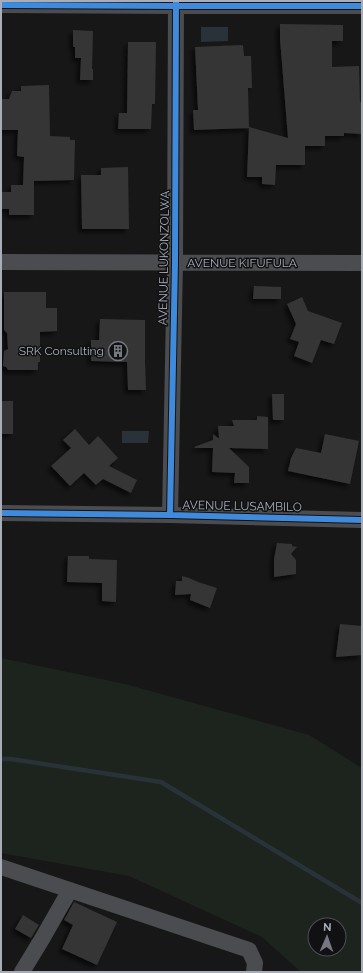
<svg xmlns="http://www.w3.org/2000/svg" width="363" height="973" viewBox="0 0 363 973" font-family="Raleway,sans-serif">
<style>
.green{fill:#1d241e;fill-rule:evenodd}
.water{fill:#2a3239}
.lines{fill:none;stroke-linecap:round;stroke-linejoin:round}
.stream{stroke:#2a3239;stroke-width:4.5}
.building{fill:#353536;filter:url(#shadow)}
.minor{stroke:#4b4c50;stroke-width:16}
.cycleway-casing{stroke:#111113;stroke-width:8}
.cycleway{stroke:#408adc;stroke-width:6}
.labels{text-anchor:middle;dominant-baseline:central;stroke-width:3;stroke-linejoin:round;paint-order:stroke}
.street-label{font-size:12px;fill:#a8adb8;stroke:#111113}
.poi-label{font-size:12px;fill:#a8adb8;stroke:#111113;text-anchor:end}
</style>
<defs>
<filter id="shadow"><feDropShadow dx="-3.5" dy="3.5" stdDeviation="2" flood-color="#0009"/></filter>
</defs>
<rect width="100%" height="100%" fill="#171717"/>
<path class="green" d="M1,658L125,684L309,735L362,768V972H301L262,937L129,876L1,853ZM315,925H339V949H315Z"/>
<path class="water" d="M201,27H228V41L201,42Z
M122,431H149L148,443H122Z"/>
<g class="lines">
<path class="stream" d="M1,759H11L161,782L362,903"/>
</g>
<path class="building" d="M280,24L343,25V41H332V67L359,66L360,102H362V134L344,133V136H325V146H305V165H276L275,185L262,184V177H247L249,127L288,138L280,39Z
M73,30L93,31L92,69H93V80H80L81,58H75V47H73Z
M128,42H156L155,104H152L151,129H118L119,113H127Z
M243,45L244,56H251L252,88H248L249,128L194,130L193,110H198L195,47Z
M49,85L50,136L70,137V140H75L74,180L34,181V215H9V209H1V192H11V185H23L24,157L17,156L18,130H1V99H9L12,91H21V86Z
M128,167L129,229H82L81,175H101V168Z
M254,286L281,287V299H253Z
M4,292H46V308H57V331L40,332V362H38V370H8L6,367L3,366L4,351L8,349L7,333L4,330Z
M302,297L308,311L342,323L334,344L321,340L312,363L294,356L299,342L290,339L296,324L287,304Z
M100,319L145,320V361L146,390H128L127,362L91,361V340H99Z
M272,394H284V420H273Z
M1,401H13V434H1Z
M257,416L268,417V449L229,448L249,467V483H234L235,473L212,472L213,448H195L194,447L213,440V434L218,438H219L218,426H234L232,420H257Z
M75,429L89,445L98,436L118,458L109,466L137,480L131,493L103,479L96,485L84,473L70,486L51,466L71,448L63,440Z
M325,434L359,441L350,484L288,471L291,458L296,448L321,453Z
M277,543L292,544V546L297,547L291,554L296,560V574L274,577V559Z
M68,556H89V559L117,560L116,602L102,601V583L67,582Z
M182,576L189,578L198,582L217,588L210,608L190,600L191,594L175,595L176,581H182Z
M340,624L362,626V655L336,657Z
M74,902L117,922L97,965L62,949L73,925L64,920Z
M23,915L39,925L31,938L15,929Z"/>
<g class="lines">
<path class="minor" d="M1,5L176,6H362
M1,262L362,263
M1,513L170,515L362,520
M170,515L175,262L176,1
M1,867L249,950L255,963L254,972
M22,972L42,939L70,890"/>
<defs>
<path id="cycleway" d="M1,5L176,6H362
M1,513L170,515L362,520
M170,515L175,262L176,1"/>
</defs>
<use href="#cycleway" class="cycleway-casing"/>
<use href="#cycleway" class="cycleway"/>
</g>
<defs>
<symbol id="building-ring" viewBox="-11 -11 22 22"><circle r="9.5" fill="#111113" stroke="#757880" stroke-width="1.5"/><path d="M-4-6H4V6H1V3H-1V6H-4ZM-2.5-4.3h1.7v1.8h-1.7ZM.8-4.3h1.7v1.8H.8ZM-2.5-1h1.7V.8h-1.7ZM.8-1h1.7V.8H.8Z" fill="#757880"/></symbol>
</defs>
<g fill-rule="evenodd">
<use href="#building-ring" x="107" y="340" width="22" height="22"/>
</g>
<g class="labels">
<g class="street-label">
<text transform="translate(164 258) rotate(-89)">AVENUE LUKONZOLWA</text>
<text x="242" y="263">AVENUE KIFUFULA</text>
<text transform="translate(242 506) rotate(1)">AVENUE LUSAMBILO</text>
</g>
<g class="poi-label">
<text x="104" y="351">SRK Consulting</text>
</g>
</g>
<rect width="363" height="973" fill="none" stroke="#a8adb8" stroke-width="4"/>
<g transform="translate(327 937) rotate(2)"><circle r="19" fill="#111113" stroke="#4d4f55"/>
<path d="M0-3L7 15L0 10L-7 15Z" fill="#757880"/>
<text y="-6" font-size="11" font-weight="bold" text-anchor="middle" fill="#a8adb8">N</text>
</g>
</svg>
